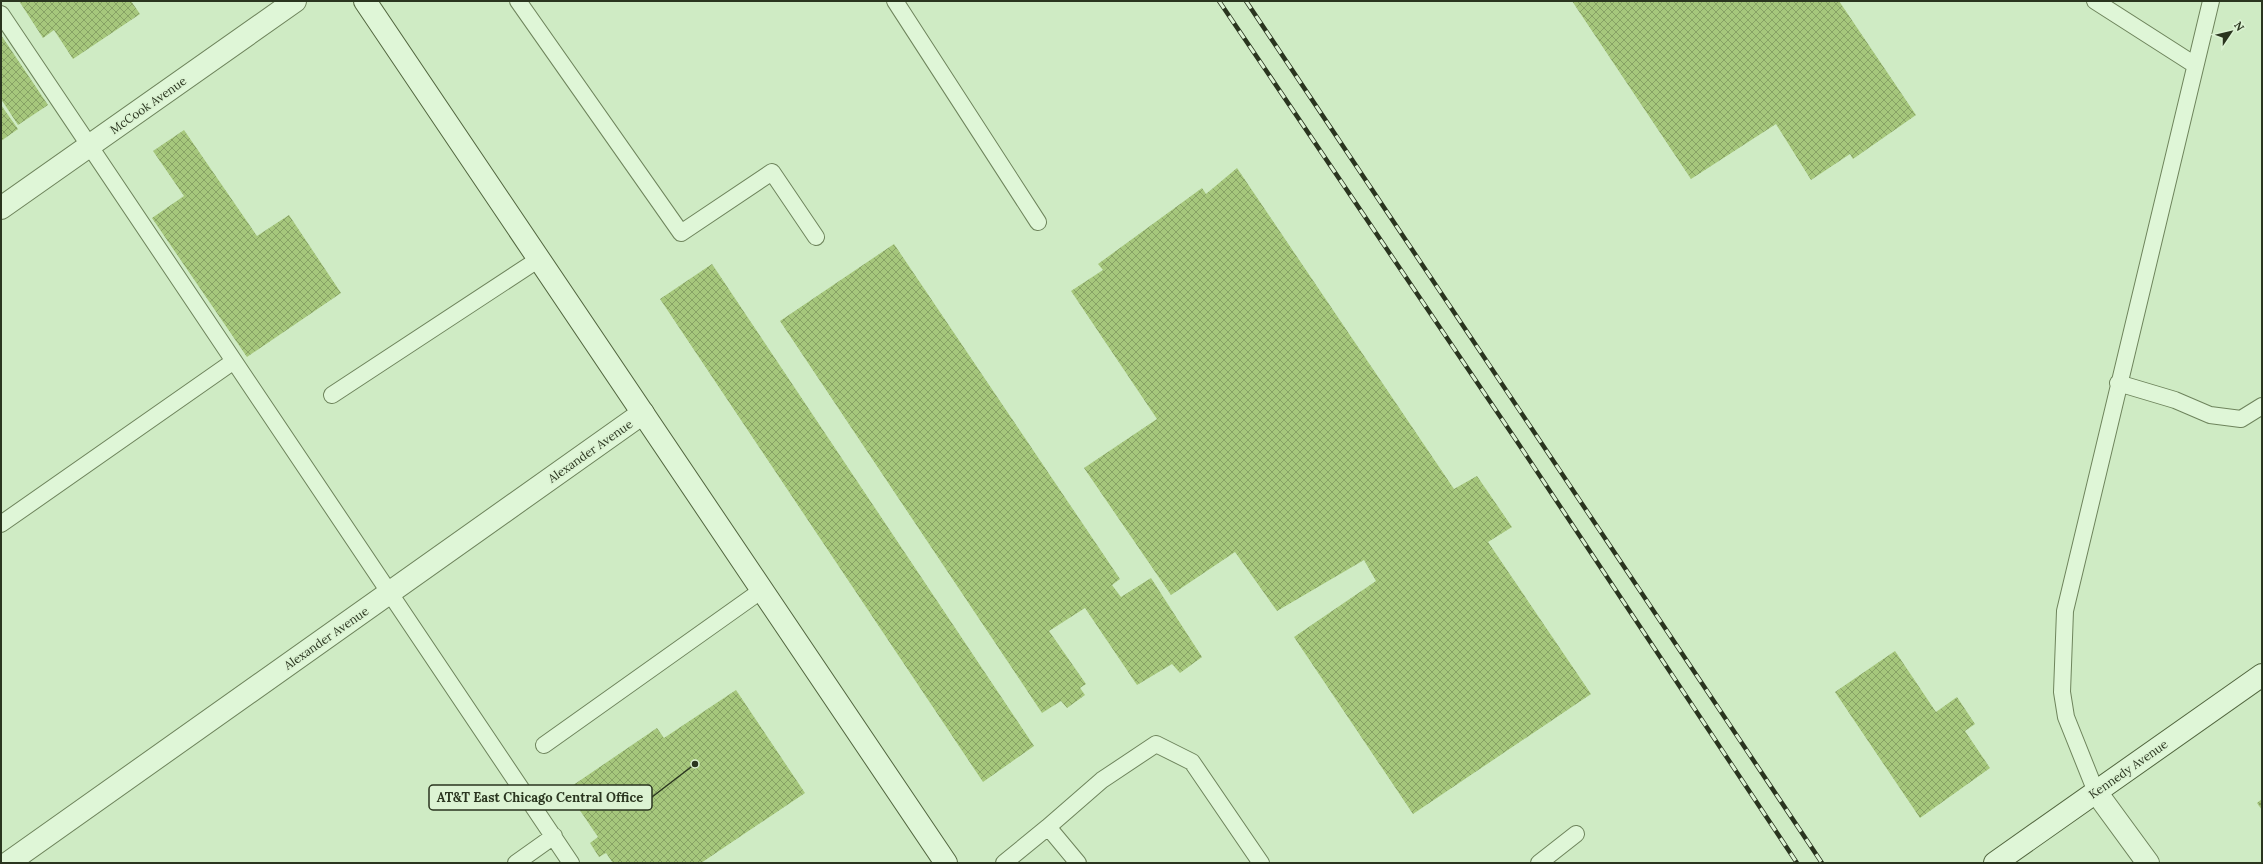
<svg xmlns="http://www.w3.org/2000/svg" width="2263" height="864" viewBox="0 0 2263 864" font-family="Lora,serif">
<style>
.building{fill:url(#building-cross-hatch)}
.lines{fill:none;stroke-linecap:round;stroke-linejoin:round}
.service-casing{stroke:#6e845c;stroke-width:18}
.minor-casing{stroke:#6e845c;stroke-width:24}
.secondary-casing{stroke:#52663f;stroke-width:24}
.service{stroke:#dff6d7;stroke-width:16}
.minor{stroke:#dff6d7;stroke-width:22}
.secondary{stroke:#dff6d7;stroke-width:22}
.rail-casing{stroke:#2a351f;stroke-width:4.5}
.rail{stroke:#dcf3d3;stroke-width:3;stroke-dasharray:9;stroke-linecap:butt}
.labels{text-anchor:middle;dominant-baseline:central;stroke-width:3.5;stroke-linejoin:round;paint-order:stroke}
.street-label{font-size:12px;fill:#2a351f;stroke:#dcf3d3}
.leader{fill:none;stroke:#2a351f;stroke-width:1.5}
.callout-dot{fill:#2a351f;stroke:#dcf3d3;stroke-width:1.5}
.callout{fill:#dcf3d3;stroke:#2a351f;stroke-width:1.5}
.callout-label{font-size:13px;text-anchor:middle;font-weight:bold;fill:#2a351f}
</style>
<defs>
<pattern id="building-cross-hatch" width="8" height="8" patternUnits="userSpaceOnUse"><rect width="8" height="8" fill="#a6c77c"/><path d="M0 0l8 8M0 8l8-8" fill="none" stroke="#87a265"/></pattern>
</defs>
<rect width="100%" height="100%" fill="#cfebc4"/>
<path class="building" d="M19,1H131L140,14L73,59L54,30L43,38Z
M1572,1H1839L1916,115L1853,159L1850,154L1811,180L1776,124L1691,179Z
M1,35L48,105L18,125L1,99Z
M1,105L18,129L1,141Z
M184,130L257,236L289,215L341,293L247,357L152,218L184,196L153,151Z
M1237,168L1454,489L1477,476L1512,527L1488,542L1591,694L1413,814L1294,637L1376,581L1364,560L1277,611L1235,552L1171,595L1084,468L1157,419L1071,291L1103,270L1098,264L1202,188L1206,194Z
M894,244L1120,579L1112,585L1121,597L1151,578L1202,657L1180,673L1172,664L1137,685L1085,608L1049,631L1086,684L1080,688L1085,695L1067,708L1061,701L1042,713L780,321Z
M712,264L1034,746L983,782L660,299Z
M1895,651L1936,712L1957,697L1975,724L1965,731L1990,768L1920,818L1835,692Z
M736,690L805,793L701,863H613L606,853L599,857L590,843L598,837L566,790L657,728L664,738Z
M2262,799V810L2257,803Z"/>
<g class="lines">
<defs>
<path id="service" d="M518,1L681,233L772,172L816,237
M895,1L1038,222
M2095,1L2195,65
M1,14L571,863
M2118,383L2175,400L2210,415L2241,419L2262,406
M332,395L539,259
M1,524L234,361
M544,745L762,590
M2096,792L2066,717L2062,692L2065,611L2211,1
M1048,827L1102,780L1156,744L1192,762L1261,863
M516,863L554,836
M1004,863L1048,827L1078,863
M1539,863L1576,834"/>
<path id="minor" d="M1,208L295,1
M2096,792L2148,863
M8,863L643,413"/>
<path id="secondary" d="M365,1L946,863
M1995,863L2262,675"/>
</defs>
<use href="#service" class="service-casing"/>
<use href="#minor" class="minor-casing"/>
<use href="#secondary" class="secondary-casing"/>
<use href="#service" class="service"/>
<use href="#minor" class="minor"/>
<use href="#secondary" class="secondary"/>
<defs>
<path id="rail" d="M1219,1L1516,440L1797,863
M1246,1L1822,863"/>
</defs>
<use href="#rail" class="rail-casing"/>
<use href="#rail" class="rail"/>
</g>
<g class="labels">
<g class="street-label">
<text transform="translate(148 105) rotate(-35)">McCook Avenue</text>
<text transform="translate(590 451) rotate(-35)">Alexander Avenue</text>
<text transform="translate(326 638) rotate(-35)">Alexander Avenue</text>
<text transform="translate(2128 769) rotate(-35)">Kennedy Avenue</text>
</g>
</g>
<path class="leader" d="M695 764L652 797"/>
<circle class="callout-dot" cx="695" cy="764" r="4"/>
<rect class="callout" x="429" y="785" width="223" height="25" rx="4"/>
<g class="callout-label">
<text x="540" y="802">AT&amp;T East Chicago Central Office</text>
</g>
<rect width="2263" height="864" fill="none" stroke="#2a351f" stroke-width="4"/>
<g transform="translate(2231 32) rotate(55)" stroke="#dcf3d3" stroke-width="3" paint-order="stroke">
<path d="M0-3L7 15L0 10L-7 15Z" fill="#2a351f"/>
<text y="-6" font-size="11" font-weight="bold" text-anchor="middle" fill="#2a351f">N</text>
</g>
</svg>
